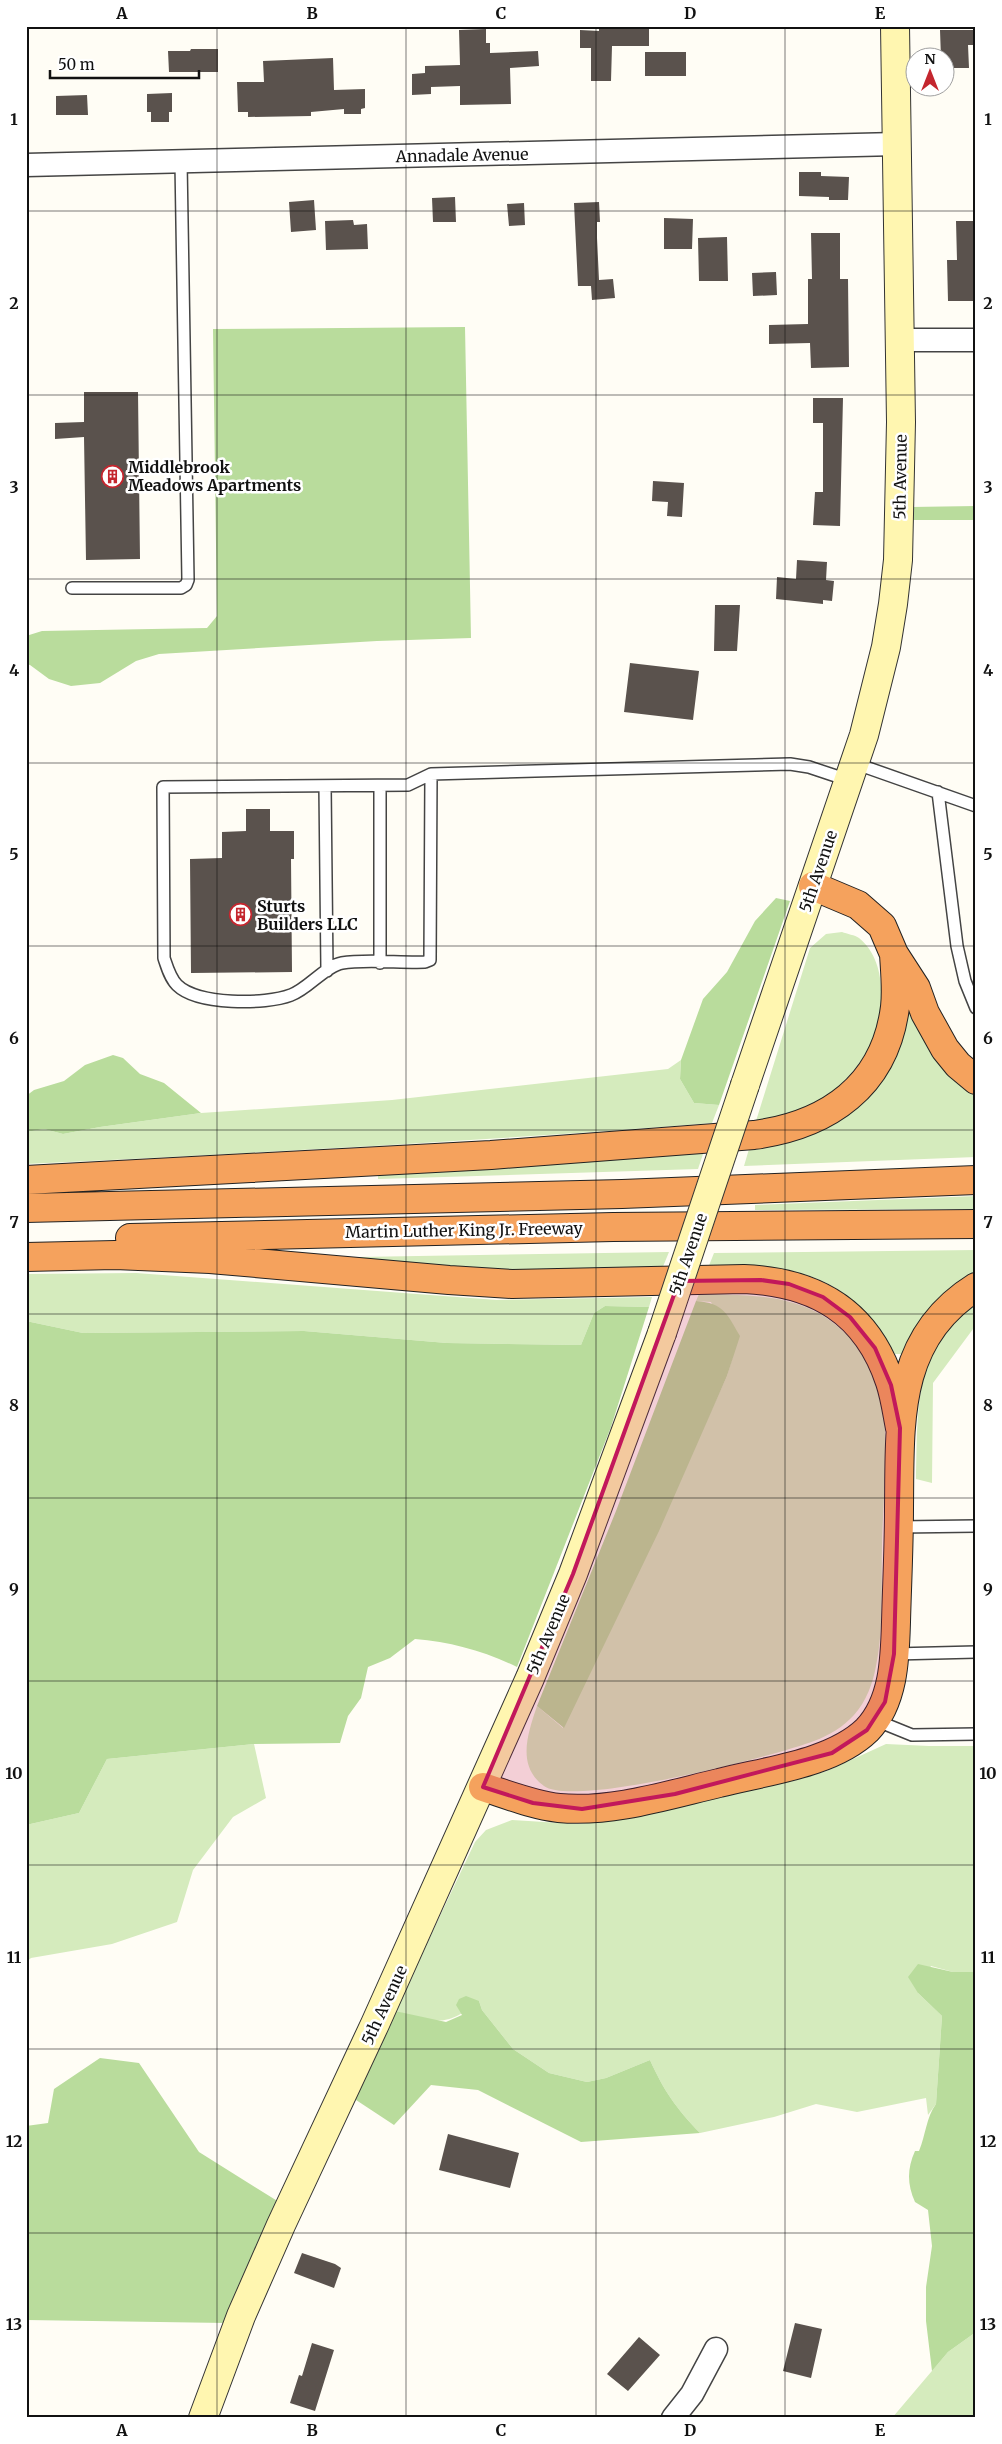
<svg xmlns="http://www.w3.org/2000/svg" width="1002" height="2444" viewBox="0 0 1002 2444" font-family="Merriweather,serif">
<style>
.green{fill:#d5ebbd}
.forest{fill:#b9dc9c}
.building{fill:#5a524d}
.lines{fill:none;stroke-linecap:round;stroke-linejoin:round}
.lane-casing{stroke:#444;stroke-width:14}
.street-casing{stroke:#444;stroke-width:25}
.secondary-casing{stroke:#333;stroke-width:30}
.highway-casing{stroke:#222;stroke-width:30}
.lane{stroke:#fff;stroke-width:11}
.street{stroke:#fff;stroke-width:22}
.secondary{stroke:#fff6b0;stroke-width:28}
.highway{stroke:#f5a25d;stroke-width:28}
.secondary-bridge-casing{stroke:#333;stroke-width:30;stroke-linecap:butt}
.secondary-bridge{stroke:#fff6b0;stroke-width:28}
.marked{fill:#c2185b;fill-opacity:0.2;stroke:#c2185b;stroke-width:4;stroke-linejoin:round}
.grid{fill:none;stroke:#111;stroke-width:1;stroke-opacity:0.55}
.labels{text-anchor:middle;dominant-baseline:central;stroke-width:5;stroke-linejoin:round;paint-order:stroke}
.street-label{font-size:16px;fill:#111;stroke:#fff}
.poi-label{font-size:16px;font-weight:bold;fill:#111;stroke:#fff;text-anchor:start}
.neatline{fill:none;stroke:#111;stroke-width:2}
.grid-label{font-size:16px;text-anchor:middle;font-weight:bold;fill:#111}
</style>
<rect width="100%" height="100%" fill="#fffdf5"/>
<path class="green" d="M842,932C847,934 855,935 859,938C891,964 884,1021 866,1053C855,1071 839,1088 822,1100C802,1113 779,1117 756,1121L810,948L826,934Z
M906,1004H911L963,1086L976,1094V1157L744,1166L749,1149L791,1141L821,1131L843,1118L865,1100Z
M681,1060L680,1079L694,1103L719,1105L712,1123C484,1141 255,1153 26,1164V1132L44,1129L63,1134L100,1127L201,1113L392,1100L668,1069Z
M704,1151L698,1169L378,1179V1173Z
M976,1196V1209L755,1210V1205Z
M976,1250V1273C940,1295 918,1314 902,1354H895C844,1271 801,1265 708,1268L714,1253Z
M669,1252L662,1269L516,1270L357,1261V1257Z
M136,1273L497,1300L652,1297L649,1307L605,1306L594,1313L581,1345L447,1343L304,1331L83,1333L26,1321V1274Z
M699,1294C751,1295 805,1293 845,1333C851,1338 858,1343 862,1350C869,1359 877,1374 879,1384C891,1436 883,1493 882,1545C881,1585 884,1627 876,1666C873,1683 866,1702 854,1715C843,1727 830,1735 814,1741C775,1756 574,1808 544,1786C516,1766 528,1733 537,1706L563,1728L693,1451L727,1376L733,1356L711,1302L696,1301Z
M976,1305V1325L933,1383L932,1483L916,1479C918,1413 912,1345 976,1305Z
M254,1744L266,1798L233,1817L193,1870L177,1922L112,1944L31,1958L26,1962V1825L79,1813L107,1759Z
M886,1744L929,1746H976V1972H953L931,1966L918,1993L942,2016L936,2104L928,2115L926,2098L857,2112L816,2104L774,2117L700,2133C676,2108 664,2091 650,2060L606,2078L587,2082L549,2073L513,2049L482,2010L479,2001C445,2029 435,2022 395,2011L475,1842L486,1830L512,1820L577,1824L619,1820L793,1781L827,1771Z
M976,2332V2418H892L948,2352Z"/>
<path class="forest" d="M465,327L471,638L377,641L159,654L136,661L100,683L71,686L49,679L30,665L26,664V636L42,631L207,628L217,616L213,329Z
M976,506V520H910L911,507Z
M776,898L790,901L719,1105L694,1103L680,1079L681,1060L703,999L727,972L755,921Z
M113,1055L123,1058L140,1074L164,1083L201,1113L100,1127L63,1134L44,1129L26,1132V1096L34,1090L64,1081L85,1065Z
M696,1301C724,1303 727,1314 740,1336L727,1376L659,1531L564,1728L537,1706L616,1511Z
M605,1306L649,1307L611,1427L517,1667C484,1651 451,1642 415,1639L390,1658L368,1667L361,1698L348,1716L340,1743L254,1744L107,1759L79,1813L26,1825V1321L83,1333L304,1331L447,1343L581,1345L594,1313Z
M918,1964L953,1972H976V2332L948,2352L932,2371L926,2321V2287L932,2246L928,2210L915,2202C907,2184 907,2169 915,2151H919C926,2134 926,2118 936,2104L942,2016L918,1993L908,1977Z
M466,1996L479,2001L482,2010L513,2049L549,2073L587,2082L606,2078L650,2060C664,2091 676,2108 700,2133L581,2142L478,2090L431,2085L394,2125L353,2098L395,2011L446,2022L462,2015L456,2005L459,1999Z
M100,2058L139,2063L199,2152L279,2202L226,2323L26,2320V2126L48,2123L54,2089Z"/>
<path class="building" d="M599,27L649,28V46H612L611,81H591V48H580V30L599,31Z
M486,29V43H490V53L538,51L539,66L510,68L511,104L460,105V86L431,87V94L412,95V74L425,73V66L460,65L459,30Z
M940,30H976V45H968L969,68H949V63H944V58H941Z
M191,49H218V72H169L168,51H190Z
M645,52H686V76H645Z
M333,58L334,90L365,89V108L361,109V114H344V109L311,112V116L248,117V112H238L237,82H264L263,61Z
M172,93V112H169V122H151V112H147V94Z
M87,95L88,115H56V96Z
M799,172H821V176L849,177L848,200H829V197L799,196Z
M455,197L456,222H433L432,198Z
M314,200L316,230L291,232L289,202Z
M599,202L600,222H597V238L599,280L613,279L615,298L592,300L591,286H578L574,203Z
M524,203L525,225L509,226L507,204Z
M664,218L693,219L692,249H664Z
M353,220L354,225L367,224L368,249L326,250L325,221Z
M956,221H976V301H948L947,260H957Z
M811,233H840V279H848L849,367L811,368L810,343L769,344V325L808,324V279H812Z
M727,237L728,281H699L698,238Z
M776,272L777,295L753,296L752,273Z
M84,392H138L140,559L86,560L84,437L55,439V423L84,422Z
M813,398H843L840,526L813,525L815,492H823V423H813Z
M653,481L684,483L682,517L667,516L668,502L652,501Z
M797,560L827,562L826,580L834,581L832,601L823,600V604L776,599L777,577L796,579Z
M715,605H740L737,651H714Z
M630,663L699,671L693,720L624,712Z
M246,809H270V831H294V859H291L292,972L191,973L190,859L222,858V832L246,831Z
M448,2134L519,2153L510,2188L439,2170Z
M302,2253L335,2264L341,2268L334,2288L294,2273Z
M795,2323L822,2329L811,2378L783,2371Z
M639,2337L660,2355L628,2391L607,2374Z
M312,2343L334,2350L315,2411L290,2403L299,2375L302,2376Z"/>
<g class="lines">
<defs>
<path id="lane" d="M72,588H181L186,585L188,580L181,162
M854,763L976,806
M431,774L430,960L425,962C401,963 364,959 342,963C325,966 308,989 291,995C265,1005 197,1005 177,985C170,978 167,967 164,958L163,787L408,785L431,774L790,764L809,767L848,780
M325,786L327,971
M380,786V963
M938,792L957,946L965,981L976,1008
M899,1527L976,1526
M894,1654L976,1652
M875,1720L912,1735L976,1734"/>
<path id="street" d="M26,165L897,144
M900,340H976
M673,2418L692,2394L716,2349"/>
<path id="secondary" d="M745,1085L864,735L886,647L893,604L898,560L901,422L895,26
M203,2418L241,2316L281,2225L375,2024L530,1678L573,1574L662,1333"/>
<path id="highway" d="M813,886L858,905L882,926L894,954L916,988L925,1013L945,1049L958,1065L976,1080
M26,1180L491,1155L754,1135C828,1125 885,1086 895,1007C897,990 895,971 894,954
M26,1208L622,1194L976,1180
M130,1238L613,1227L976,1224
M26,1257L115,1255L210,1259L449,1280L512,1284L744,1279C816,1282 867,1312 890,1382C895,1397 897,1413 900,1428
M483,1787C508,1795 533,1805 559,1808C612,1813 668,1795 719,1783C765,1771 832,1764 867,1730C894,1702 895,1658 896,1622C897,1584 899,1546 899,1508C900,1423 894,1338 976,1287"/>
</defs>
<use href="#lane" class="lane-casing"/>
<use href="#street" class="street-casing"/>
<use href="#secondary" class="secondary-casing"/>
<use href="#highway" class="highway-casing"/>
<use href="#lane" class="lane"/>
<use href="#street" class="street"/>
<use href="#secondary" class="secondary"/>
<use href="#highway" class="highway"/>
<defs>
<path id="secondary-bridge" d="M662,1333L745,1085"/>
</defs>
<use href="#secondary-bridge" class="secondary-bridge-casing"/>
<use href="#secondary-bridge" class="secondary-bridge"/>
</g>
<path class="marked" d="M761,1280L789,1284L823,1297L850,1317L875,1348L891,1385L900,1428L894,1654L885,1702L867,1730L832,1753L675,1794L582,1809L533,1803L483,1787L573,1574L679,1281Z"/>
<path class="grid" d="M217,26V2418M406,26V2418M596,26V2418M785,26V2418M26,211H976M26,395H976M26,579H976M26,763H976M26,946H976M26,1130H976M26,1314H976M26,1498H976M26,1681H976M26,1865H976M26,2049H976M26,2233H976"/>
<defs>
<symbol id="building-ring" viewBox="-11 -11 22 22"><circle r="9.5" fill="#fff" stroke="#c4262e" stroke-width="1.5"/><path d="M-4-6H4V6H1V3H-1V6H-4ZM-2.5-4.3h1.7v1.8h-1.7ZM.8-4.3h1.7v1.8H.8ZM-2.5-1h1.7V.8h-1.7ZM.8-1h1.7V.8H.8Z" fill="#c4262e"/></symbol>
</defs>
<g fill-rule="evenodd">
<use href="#building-ring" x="100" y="464" width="25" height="25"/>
<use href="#building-ring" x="228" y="902" width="25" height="25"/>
</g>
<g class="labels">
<g class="street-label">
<text transform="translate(462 155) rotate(-1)">Annadale Avenue</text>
<text transform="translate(900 477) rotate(-89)">5th Avenue</text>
<text transform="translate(818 871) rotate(-71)">5th Avenue</text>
<text transform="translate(464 1230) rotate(-1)">Martin Luther King Jr. Freeway</text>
<text transform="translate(688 1254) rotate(-71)">5th Avenue</text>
<text transform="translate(548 1634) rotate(-67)">5th Avenue</text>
<text transform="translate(384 2005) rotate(-65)">5th Avenue</text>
</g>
<g class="poi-label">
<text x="128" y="467">Middlebrook<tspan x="128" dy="18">Meadows Apartments</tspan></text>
<text x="257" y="906">Sturts<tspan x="257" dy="18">Builders LLC</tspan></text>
</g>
</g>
<rect width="1002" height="2444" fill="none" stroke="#ffffff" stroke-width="55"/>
<g transform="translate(930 72)"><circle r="24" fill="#ffffff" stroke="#a0a0a0"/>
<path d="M0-4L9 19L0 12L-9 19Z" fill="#c4262e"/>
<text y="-8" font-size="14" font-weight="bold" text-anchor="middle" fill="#111111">N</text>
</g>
<path d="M50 70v8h149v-8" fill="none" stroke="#111111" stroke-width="2.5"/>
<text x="58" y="70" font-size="15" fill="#111111" stroke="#ffffff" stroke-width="4" paint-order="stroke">50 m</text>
<rect x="28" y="28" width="946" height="2388" class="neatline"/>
<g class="grid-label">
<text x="122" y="19">A</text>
<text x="312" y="19">B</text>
<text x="501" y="19">C</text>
<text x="690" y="19">D</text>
<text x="880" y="19">E</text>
<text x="14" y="125">1</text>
<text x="988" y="125">1</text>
<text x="14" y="309">2</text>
<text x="988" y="309">2</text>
<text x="14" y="493">3</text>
<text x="988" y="493">3</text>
<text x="14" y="676">4</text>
<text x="988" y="676">4</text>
<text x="14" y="860">5</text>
<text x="988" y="860">5</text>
<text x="14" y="1044">6</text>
<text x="988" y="1044">6</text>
<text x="14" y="1228">7</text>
<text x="988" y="1228">7</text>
<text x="14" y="1411">8</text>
<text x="988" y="1411">8</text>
<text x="14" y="1595">9</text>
<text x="988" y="1595">9</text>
<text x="14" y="1779">10</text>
<text x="988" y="1779">10</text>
<text x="14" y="1963">11</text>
<text x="988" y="1963">11</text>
<text x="14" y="2147">12</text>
<text x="988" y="2147">12</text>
<text x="14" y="2330">13</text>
<text x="988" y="2330">13</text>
<text x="122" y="2436">A</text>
<text x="312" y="2436">B</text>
<text x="501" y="2436">C</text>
<text x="690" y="2436">D</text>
<text x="880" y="2436">E</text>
</g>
</svg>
